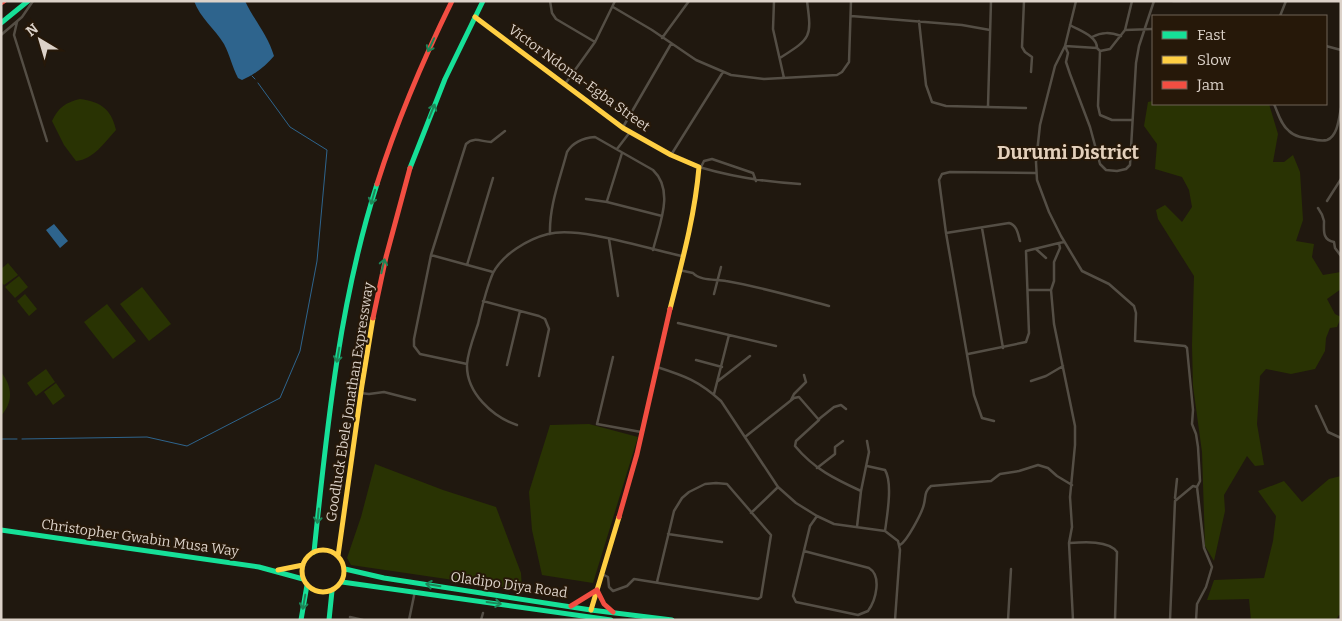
<svg xmlns="http://www.w3.org/2000/svg" width="1342" height="621" viewBox="0 0 1342 621" font-family="Bitter,serif">
<style>
.green{fill:#293303}
.water{fill:#2e648d}
.lines{fill:none;stroke-linecap:round;stroke-linejoin:round}
.stream{stroke:#2e648d;stroke-width:1}
.street{stroke:#544e45;stroke-width:2.5}
.fast{stroke:#16e098;stroke-width:5}
.slow{stroke:#ffcf43;stroke-width:5}
.jam{stroke:#f24e42;stroke-width:5}
.oneway{stroke:#1d8658}
.labels{text-anchor:middle;dominant-baseline:central;stroke-width:4;stroke-linejoin:round;paint-order:stroke}
.street-label{font-size:14px;fill:#dcd2c9;stroke:#261809}
.district-label{font-size:19px;font-weight:bold;fill:#e3d0bc;stroke:#261809}
</style>
<rect width="100%" height="100%" fill="#20180f"/>
<path class="green" d="M80,99C100,102 111,108 116,130C104,143 94,159 76,161L64,145L52,121C58,108 66,102 80,99Z
M1153,101V104H1269L1278,134L1273,162H1284L1293,155L1300,172L1303,220L1296,241L1314,244L1312,257L1323,275L1341,272V289L1327,299L1335,314L1341,317L1337,327L1330,328L1326,338L1325,351L1315,369L1291,374L1266,369L1260,376L1257,424L1264,465L1255,466L1247,456L1224,495L1225,511L1214,561L1205,546L1202,452L1193,386L1192,345L1194,276L1158,219L1156,210L1165,205L1182,222L1192,207L1189,190L1182,177L1155,169L1157,144L1144,126L1148,102Z
M8,263L18,275L4,285L1,282V269Z
M19,276L28,287L15,298L5,287Z
M142,287L171,324L149,341L120,304Z
M25,294L37,309L29,316L17,301Z
M107,304L136,341L113,359L84,322Z
M46,369L55,382L36,396L27,383Z
M1,372C12,386 14,401 1,416Z
M56,383L65,396L53,405L44,392Z
M589,424L638,437L593,583L542,575L532,530L529,492L550,425Z
M375,464L443,490L496,507L521,573L522,590L351,565L347,558L361,517Z
M1341,476V615H1339L1336,620H1251L1249,599L1207,600L1214,580L1264,578L1273,541L1276,516L1258,491L1284,481L1302,502L1329,479Z"/>
<path class="water" d="M194,1H245C254,20 268,35 274,56C266,66 254,75 242,80L238,78C232,67 230,55 224,44C215,29 200,18 194,1Z
M54,224L68,241L60,248L46,230Z"/>
<g class="lines">
<path class="stream" d="M252,76L255,79
M1,439H17
M22,439L147,437L187,446L280,398L300,351L317,261L327,150L290,127L258,83"/>
<path class="street" d="M550,1L552,13L556,19L595,42
M774,1L773,29L784,78
M1024,1L1022,47L1025,52L1032,57L1031,72
M1076,1L1065,46L1055,66L1040,125L1036,162L1037,180L1049,212L1061,236L1082,271L1109,284L1134,306L1136,313L1135,341L1185,346L1187,348L1193,410L1192,424L1196,434L1198,447L1200,481L1197,487L1199,504L1204,548L1212,567L1206,587L1197,604L1196,620
M1132,1L1125,30L1110,49L1100,51L1097,48L1065,46L1068,53L1066,62L1070,74L1090,127L1100,164L1106,170L1117,171L1126,169L1130,165L1136,63L1139,46L1154,1
M1173,1H1190
M613,7L652,30L696,60L731,75L764,79L837,75L842,72L849,62L851,1
M851,16L962,25L990,30
M1280,16L1286,1
M919,21L926,85L932,102L946,106L1026,108
M17,22L14,35L47,141
M1070,25C1080,31 1097,36 1097,48
M1125,30L1153,29
M1,35L22,17L33,1
M1092,37C1102,32 1110,32 1121,36
M662,38L689,1
M1326,46L1341,50
M1100,51L1098,106L1100,115L1112,120H1131
M780,58C811,38 812,38 807,1
M565,84L595,42L615,1
M1274,104C1278,113 1281,125 1289,131C1295,137 1304,138 1312,139C1316,140 1323,141 1327,140C1338,136 1339,117 1341,108
M988,106L991,1
M623,127L671,44
M617,149L630,132
M671,155L723,72
M699,167C733,177 765,182 800,184
M701,167L704,161L712,159L753,173L756,181
M586,199L607,202L662,216
M607,201L622,153
M1327,201L1341,179
M1318,208C1321,212 1323,216 1324,221C1324,230 1322,240 1334,242L1335,248L1341,256
M982,228L1003,348
M946,233L1009,223C1017,225 1018,234 1020,241
M550,234C549,206 560,179 567,152C573,142 583,138 595,137L653,170C675,191 659,225 653,250
M609,239L618,296
M1036,249L1046,258
M431,255L493,272
M467,265L493,178
M679,270L693,273C700,281 716,279 726,281C761,287 795,297 829,306
M1029,290H1051L1054,281V262L1060,248L1059,243L1064,242
M1051,290L1054,324L1075,426V445L1070,497L1072,527L1069,543L1073,620
M714,294L721,267
M483,301L539,316L545,319L549,329L539,376
M678,323L729,335L714,394
M729,335L776,346
M968,354L1026,342L1029,333L1026,251L1059,243
M613,357L597,424L641,432
M696,360L722,367
M467,364L420,354L414,346V339L431,255L466,144C474,136 482,142 491,142L505,131
M507,365L520,311
M657,367C685,376 699,381 721,401L778,487L796,503L817,516L834,524L885,531L898,541L900,550L895,620
M718,381L750,356
M1031,381L1046,376L1063,366
M360,393L369,394L384,392L415,400
M791,400L794,394L806,382L804,375
M1316,406L1328,432L1341,438
M819,419L834,407L841,405L846,409
M994,421L982,418L974,395L946,233L939,180L942,174L950,172L1036,173
M517,425C493,417 466,393 467,364C468,351 474,336 478,324C482,307 486,289 493,273C503,254 528,239 548,234C581,226 647,249 682,256
M745,437L794,398L799,397L819,420L796,441L795,446C814,469 835,479 861,491
M867,466L885,470C893,483 887,516 885,531
M817,468L835,454V447L843,441
M1175,498L1177,479
M751,513L778,487
M857,527L861,491L869,452L867,441
M668,534L722,542
M1069,543C1083,542 1109,540 1117,552L1115,620
M900,545C907,541 922,513 924,504C926,496 924,492 931,486L991,481L1000,474L1019,471L1038,465L1048,468L1057,476L1072,485
M804,551L869,568C882,576 876,600 868,611L858,615L796,602L793,596L810,526L817,516
M602,574L608,577L609,587L613,591L627,586L634,579L758,599L761,597L771,535L727,484L716,483L705,484L689,492L682,498L674,511L657,582
M350,617L363,620
M409,620L415,591
M481,620L483,613
M1008,620L1011,569
M1170,620L1175,501L1193,486L1197,487"/>
<path class="fast" d="M1,23L28,1
M410,168L445,79L483,1
M1,530L259,567L303,579
M314,552C327,428 339,303 377,184
M345,569L384,578L591,610L672,620
M342,582L611,620
M301,620L307,585
M329,620L332,591"/>
<path class="slow" d="M475,17L623,128L671,155L699,167C695,215 682,262 670,309
M302 571a21 21 0 1 1 42 0a21 21 0 1 1-42 0Z
M338,556L362,385L373,318
M278,570L303,565
M591,610L619,517"/>
<path class="jam" d="M1,3L4,1
M377,184C397,121 423,60 452,1
M373,318L386,257L410,168
M619,517L637,454L670,309
M571,606L597,590L604,604L613,612"/>
</g>
<defs><path id="oneway-shaft" d="M-6 0H5M1.5-3L5.5 0L1.5 3" fill="none" stroke-width="1.6" stroke-linecap="round" stroke-linejoin="round" transform="scale(1.25)"/></defs>
<g class="oneway">
<use href="#oneway-shaft" transform="translate(431 45) rotate(115)"/>
<use href="#oneway-shaft" transform="translate(432 111) rotate(-68)"/>
<use href="#oneway-shaft" transform="translate(373 197) rotate(106)"/>
<use href="#oneway-shaft" transform="translate(383 266) rotate(-77)"/>
<use href="#oneway-shaft" transform="translate(338 355) rotate(100)"/>
<use href="#oneway-shaft" transform="translate(318 516) rotate(96)"/>
<use href="#oneway-shaft" transform="translate(433 585) rotate(-171)"/>
<use href="#oneway-shaft" transform="translate(304 602) rotate(100)"/>
<use href="#oneway-shaft" transform="translate(494 603) rotate(8)"/>
</g>
<g class="labels">
<g class="street-label">
<text transform="translate(579 78) rotate(36)">Victor Ndoma-Egba Street</text>
<text transform="translate(350 402) rotate(-81)">Goodluck Ebele Jonathan Expressway</text>
<text transform="translate(140 538) rotate(8)">Christopher Gwabin Musa Way</text>
<text transform="translate(509 585) rotate(8)">Oladipo Diya Road</text>
</g>
<g class="district-label">
<text x="1068" y="152">Durumi District</text>
</g>
</g>
<rect width="1342" height="621" fill="none" stroke="#dcd2c9" stroke-width="5"/>
<rect x="1152" y="15" width="175" height="90" fill="#261809" stroke="#6f6256"/>
<rect x="1162" y="31" width="25" height="8" fill="#16e098" stroke="#6f6256"/>
<text x="1197" y="40" font-size="15" fill="#dcd2c9">Fast</text>
<rect x="1162" y="56" width="25" height="8" fill="#ffcf43" stroke="#6f6256"/>
<text x="1197" y="65" font-size="15" fill="#dcd2c9">Slow</text>
<rect x="1162" y="81" width="25" height="8" fill="#f24e42" stroke="#6f6256"/>
<text x="1197" y="90" font-size="15" fill="#dcd2c9">Jam</text>
<g transform="translate(40 40) rotate(322)" stroke="#261809" stroke-width="4" paint-order="stroke">
<path d="M0-4L9 19L0 12L-9 19Z" fill="#dcd2c9"/>
<text y="-8" font-size="14" font-weight="bold" text-anchor="middle" fill="#dcd2c9">N</text>
</g>
</svg>
